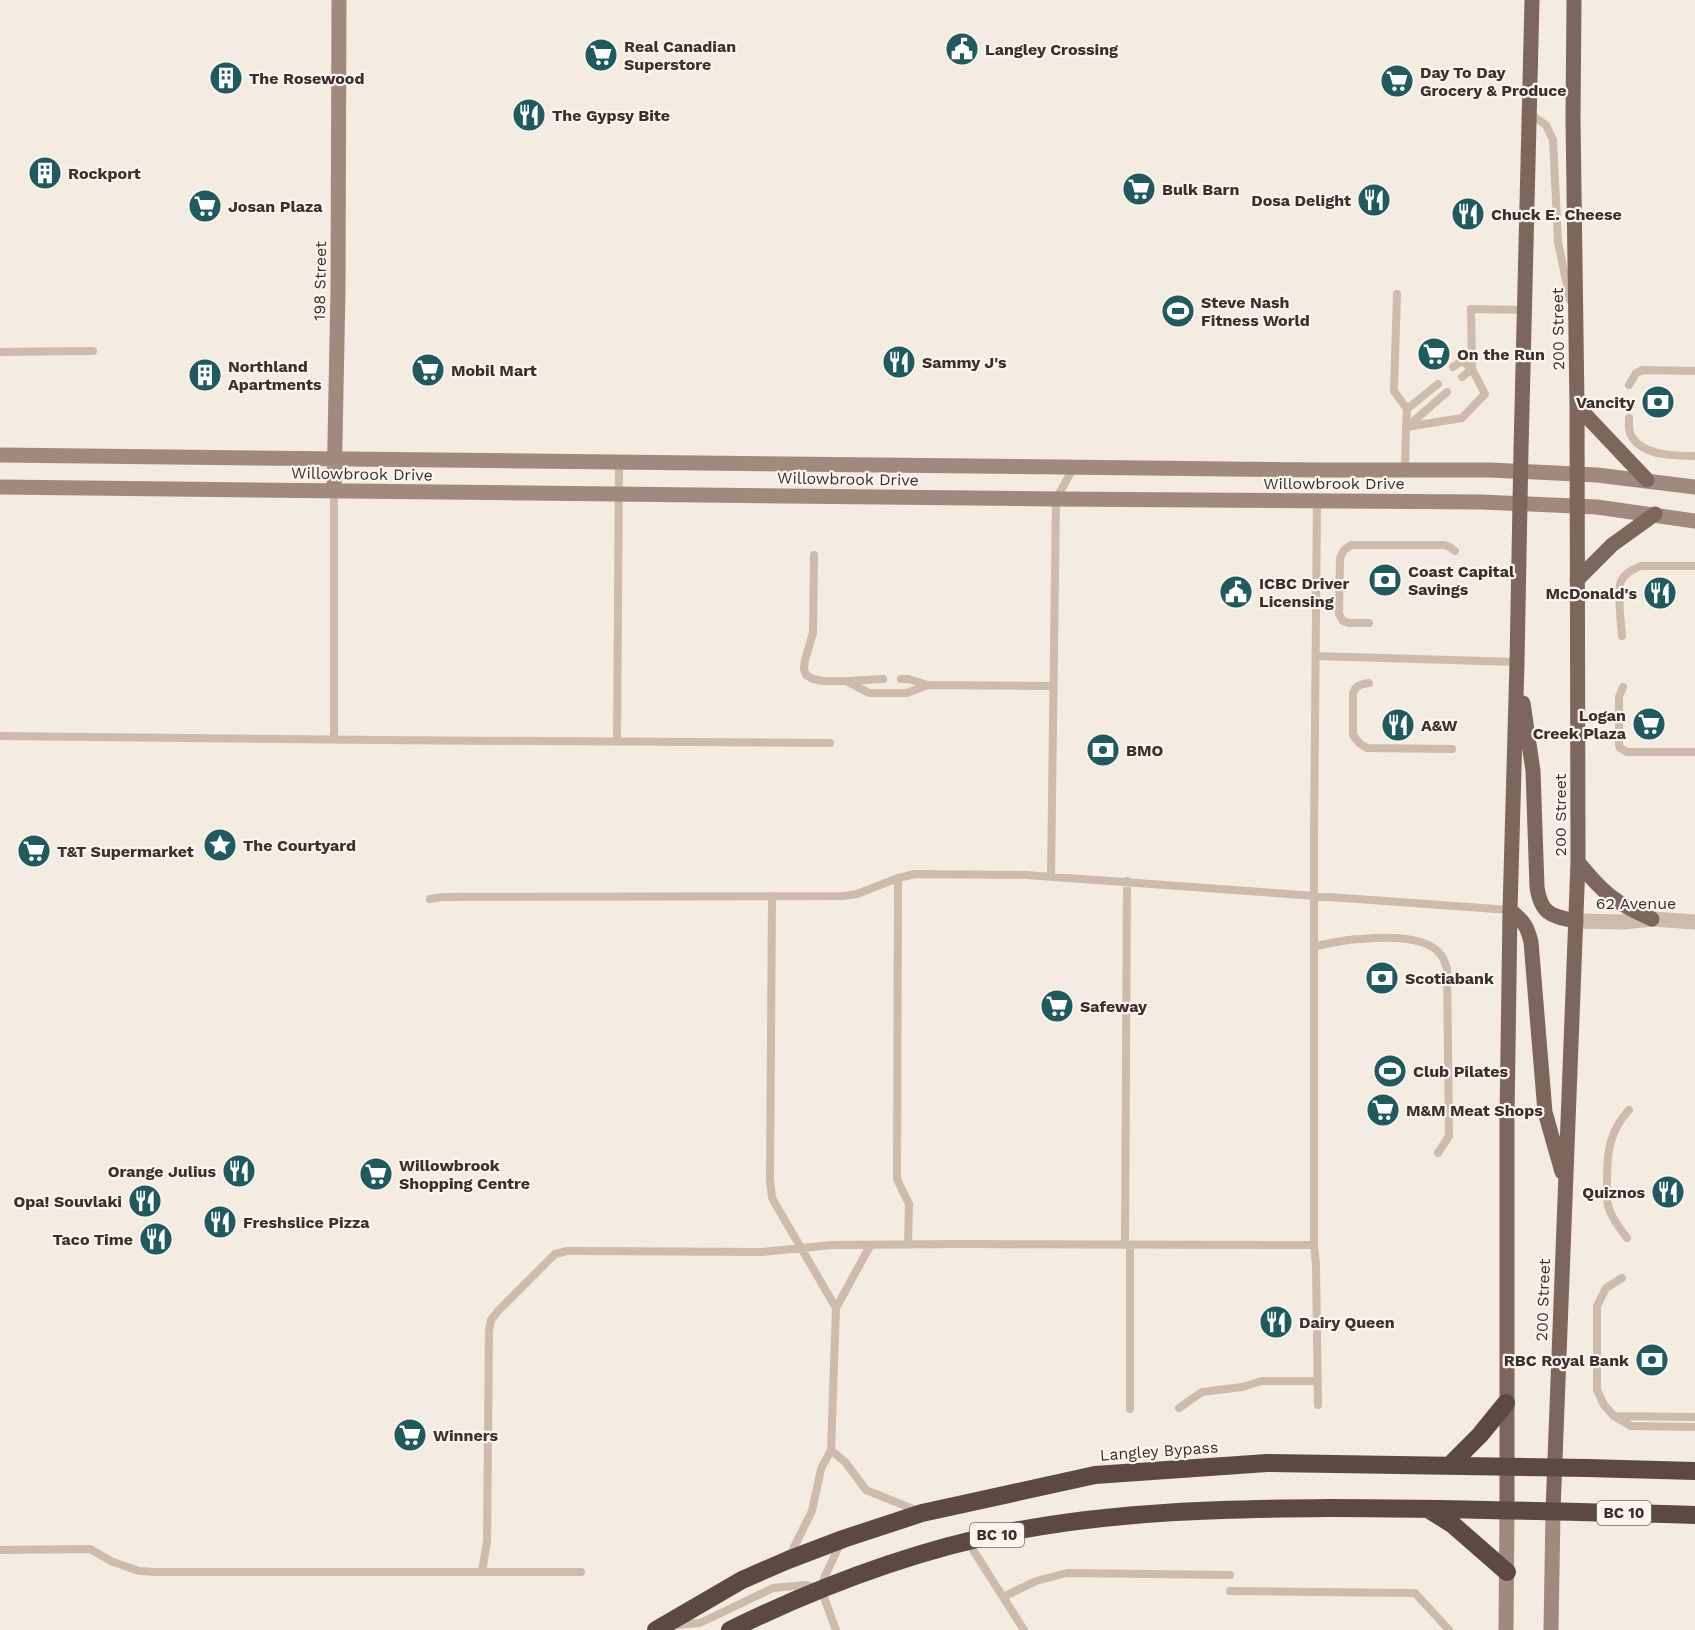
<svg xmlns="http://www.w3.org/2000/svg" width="1695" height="1630" viewBox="0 0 1695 1630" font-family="'Work Sans',sans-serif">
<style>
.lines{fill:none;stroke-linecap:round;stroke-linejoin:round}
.lane{stroke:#cdbbac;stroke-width:8}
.street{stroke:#cdbbac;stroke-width:15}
.secondary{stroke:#a18a7d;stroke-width:15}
.primary{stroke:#7d675c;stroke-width:15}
.highway{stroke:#5c4a42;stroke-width:18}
.labels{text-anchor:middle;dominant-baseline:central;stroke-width:4.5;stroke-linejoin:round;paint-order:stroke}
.shield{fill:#fbf5ee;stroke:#756b66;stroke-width:1.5}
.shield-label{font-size:15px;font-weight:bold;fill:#3b302b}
.poi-label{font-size:16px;font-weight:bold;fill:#3b302b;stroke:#fbf5ee;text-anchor:start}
.street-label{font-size:16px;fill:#3b302b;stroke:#fbf5ee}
</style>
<rect width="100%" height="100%" fill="#f4ebe1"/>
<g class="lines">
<path class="lane" d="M1530,114L1546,125L1553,140L1558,242L1570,300
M1397,294L1394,391L1407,409
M0,352L93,351
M1453,367L1462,361L1472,369L1462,377
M1629,385L1636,373L1643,370L1695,371
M1629,418C1629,425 1628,432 1632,437C1644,456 1676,456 1695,456
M1406,427L1407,409L1438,384
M1407,427L1447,392
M1405,470L1406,427L1462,418L1485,394L1472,369L1471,309L1525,310
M1317,500L1314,839V1245L1316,1265L1318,1405
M814,555L813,633L805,660L804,669L806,675L813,679L822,681H847L883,679
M1369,623H1349L1343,621L1339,614L1340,558L1344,550L1351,545H1444L1450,547L1455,551
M1622,636C1621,623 1617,592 1621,581C1625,573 1633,569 1641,566H1695
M1316,656L1517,662
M901,679H908L928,685L1053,686
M848,682L869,693H907L928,685
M1369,683C1361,684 1356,685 1353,693V735L1359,743L1367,748L1452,749
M1623,687L1619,697V744L1620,748L1627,752H1695
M0,736L378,740L830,743
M334,739V491
M617,742L619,463
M1051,876L1056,499L1074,467
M898,878L897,1179L909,1204L908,1245
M772,896L770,1180L772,1198L836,1308
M430,899L442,897L843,896L857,894L898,878L915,874L1026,875L1510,910
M1315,946C1330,944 1345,939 1361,939C1383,937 1427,935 1441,955C1444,958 1445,964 1447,968L1449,1136L1438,1153
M1627,1238C1620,1229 1613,1220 1609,1209C1606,1200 1607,1191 1607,1181C1607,1153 1609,1131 1629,1110
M1125,1245L1127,881
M1622,1278L1606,1288L1597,1306V1390L1604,1405L1614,1416L1631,1426L1695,1427
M1179,1408L1202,1392L1242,1387L1262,1381H1317
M1130,1409V1245
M1615,1416L1695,1417
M831,1450L846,1463L866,1490L918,1511
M968,1542L1024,1630
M0,1550L90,1549L113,1562L139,1571L157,1572H581
M790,1555L812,1511L821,1469L831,1450L836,1308L870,1246
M482,1572L487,1541L489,1331L491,1320L498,1311L555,1254L567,1251H582L761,1252L832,1245L960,1244L1314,1245
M1230,1591L1415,1593L1449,1630
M1003,1597L1036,1581L1067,1573L1230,1575
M675,1625L700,1623L773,1588L805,1585L814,1587
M836,1630L821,1589L825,1576L841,1542"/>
<path class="street" d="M1576,921L1624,922L1652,919L1695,922"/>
<path class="secondary" d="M0,455L1321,470H1491L1597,475L1695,487
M0,487L1056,499L1482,502L1597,507L1695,521
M334,491L338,290L339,0
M1506,1630L1507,1509
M1551,1630L1553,1511"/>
<path class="primary" d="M1577,406L1647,480
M1577,580L1612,545L1655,514
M1523,703L1533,771L1537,887C1541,915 1552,916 1576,921
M1578,862C1603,893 1615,903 1652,919
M1510,910C1523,921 1527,925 1531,942L1545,1112L1562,1172
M1507,1509V1118L1510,910L1517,662L1521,450L1532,0
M1553,1511L1578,862L1577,406L1573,119L1574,0"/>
<path class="highway" d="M1449,1466L1480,1435L1506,1403
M1428,1509L1452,1524L1507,1572
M656,1630L742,1580L788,1560L843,1539L922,1513L1095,1475L1267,1463L1587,1468L1695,1471
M730,1630C820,1586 915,1550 1014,1531C1120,1511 1222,1509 1329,1508C1451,1508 1573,1512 1695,1515"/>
</g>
<defs>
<symbol id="civic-disc" viewBox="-11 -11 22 22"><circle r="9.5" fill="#1f5a5e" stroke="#fbf5ee"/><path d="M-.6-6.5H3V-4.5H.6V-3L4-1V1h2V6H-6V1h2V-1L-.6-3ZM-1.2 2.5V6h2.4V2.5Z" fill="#fff"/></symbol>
<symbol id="supermarket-disc" viewBox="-11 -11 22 22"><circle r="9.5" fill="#1f5a5e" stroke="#fbf5ee"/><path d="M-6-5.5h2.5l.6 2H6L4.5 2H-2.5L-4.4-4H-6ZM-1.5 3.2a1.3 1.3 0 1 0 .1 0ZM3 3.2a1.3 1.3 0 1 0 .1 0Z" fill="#fff"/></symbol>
<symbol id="building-disc" viewBox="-11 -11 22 22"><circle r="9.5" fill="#1f5a5e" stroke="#fbf5ee"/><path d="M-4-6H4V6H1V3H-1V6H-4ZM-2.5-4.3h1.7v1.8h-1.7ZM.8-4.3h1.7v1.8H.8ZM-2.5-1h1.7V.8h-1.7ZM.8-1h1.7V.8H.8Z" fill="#fff"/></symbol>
<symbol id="restaurant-disc" viewBox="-11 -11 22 22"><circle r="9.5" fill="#1f5a5e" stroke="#fbf5ee"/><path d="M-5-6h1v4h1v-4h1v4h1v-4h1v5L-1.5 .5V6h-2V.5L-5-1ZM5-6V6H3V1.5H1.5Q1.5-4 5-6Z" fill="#fff"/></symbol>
<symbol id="stadium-disc" viewBox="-11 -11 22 22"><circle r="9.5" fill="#1f5a5e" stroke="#fbf5ee"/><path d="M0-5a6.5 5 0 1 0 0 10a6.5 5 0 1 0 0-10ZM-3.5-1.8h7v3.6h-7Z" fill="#fff"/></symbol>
<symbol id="bank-disc" viewBox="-11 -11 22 22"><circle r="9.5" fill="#1f5a5e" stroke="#fbf5ee"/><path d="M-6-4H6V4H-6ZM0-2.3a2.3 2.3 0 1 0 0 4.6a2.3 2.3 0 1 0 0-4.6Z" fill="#fff"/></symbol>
<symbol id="sight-disc" viewBox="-11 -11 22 22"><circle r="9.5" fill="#1f5a5e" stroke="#fbf5ee"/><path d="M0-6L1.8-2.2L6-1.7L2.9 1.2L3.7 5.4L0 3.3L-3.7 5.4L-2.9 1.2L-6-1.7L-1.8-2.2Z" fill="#fff"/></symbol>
</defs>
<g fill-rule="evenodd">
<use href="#civic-disc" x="943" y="30" width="38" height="38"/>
<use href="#supermarket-disc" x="582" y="36" width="38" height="38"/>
<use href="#building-disc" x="207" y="59" width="38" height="38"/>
<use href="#supermarket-disc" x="1378" y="62" width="38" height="38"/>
<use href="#restaurant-disc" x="510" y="96" width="38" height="38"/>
<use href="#building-disc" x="26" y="154" width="38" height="38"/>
<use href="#supermarket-disc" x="1120" y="170" width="38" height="38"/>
<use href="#restaurant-disc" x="1355" y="181" width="38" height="38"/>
<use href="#supermarket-disc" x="186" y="187" width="38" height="38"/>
<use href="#restaurant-disc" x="1449" y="195" width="38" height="38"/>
<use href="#stadium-disc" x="1159" y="292" width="38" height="38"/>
<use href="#supermarket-disc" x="1415" y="335" width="38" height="38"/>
<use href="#restaurant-disc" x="880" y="343" width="38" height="38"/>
<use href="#supermarket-disc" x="409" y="351" width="38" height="38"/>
<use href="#building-disc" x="186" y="356" width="38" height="38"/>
<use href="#bank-disc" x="1639" y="383" width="38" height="38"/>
<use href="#bank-disc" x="1366" y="561" width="38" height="38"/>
<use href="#civic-disc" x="1217" y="573" width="38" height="38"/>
<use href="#restaurant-disc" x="1641" y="574" width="38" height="38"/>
<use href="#supermarket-disc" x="1630" y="705" width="38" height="38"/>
<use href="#restaurant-disc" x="1379" y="706" width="38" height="38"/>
<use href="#bank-disc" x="1084" y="731" width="38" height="38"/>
<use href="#sight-disc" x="201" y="826" width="38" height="38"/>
<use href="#supermarket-disc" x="15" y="832" width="38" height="38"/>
<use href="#bank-disc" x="1363" y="959" width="38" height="38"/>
<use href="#supermarket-disc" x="1038" y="987" width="38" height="38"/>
<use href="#stadium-disc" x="1371" y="1052" width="38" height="38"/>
<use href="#supermarket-disc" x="1364" y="1091" width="38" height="38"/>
<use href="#restaurant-disc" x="220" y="1152" width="38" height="38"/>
<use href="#supermarket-disc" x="357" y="1155" width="38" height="38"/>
<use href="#restaurant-disc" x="1649" y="1173" width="38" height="38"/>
<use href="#restaurant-disc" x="126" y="1182" width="38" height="38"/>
<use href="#restaurant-disc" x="201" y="1203" width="38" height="38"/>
<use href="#restaurant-disc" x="137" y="1220" width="38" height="38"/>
<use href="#restaurant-disc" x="1257" y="1303" width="38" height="38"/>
<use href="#bank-disc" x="1633" y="1341" width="38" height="38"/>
<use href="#supermarket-disc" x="391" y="1416" width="38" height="38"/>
</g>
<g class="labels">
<g class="shield">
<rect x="1597" y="1501" width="54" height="24" rx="4.5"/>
<rect x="970" y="1523" width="54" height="24" rx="4.5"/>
</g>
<g class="shield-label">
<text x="1624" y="1513">BC 10</text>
<text x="997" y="1535">BC 10</text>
</g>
<g class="poi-label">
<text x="624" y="46">Real Canadian<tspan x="624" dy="18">Superstore</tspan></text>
<text x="985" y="49">Langley Crossing</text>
<text x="1420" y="72">Day To Day<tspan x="1420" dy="18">Grocery &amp; Produce</tspan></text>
<text x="249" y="78">The Rosewood</text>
<text x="552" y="115">The Gypsy Bite</text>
<text x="68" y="173">Rockport</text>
<text x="1162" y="189">Bulk Barn</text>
<text x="1351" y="200" text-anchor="end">Dosa Delight</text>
<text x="228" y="206">Josan Plaza</text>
<text x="1491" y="214">Chuck E. Cheese</text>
<text x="1201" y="302">Steve Nash<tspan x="1201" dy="18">Fitness World</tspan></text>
<text x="1457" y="354">On the Run</text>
<text x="922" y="362">Sammy J's</text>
<text x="228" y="366">Northland<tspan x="228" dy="18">Apartments</tspan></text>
<text x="451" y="370">Mobil Mart</text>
<text x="1635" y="402" text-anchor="end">Vancity</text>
<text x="1408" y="571">Coast Capital<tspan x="1408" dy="18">Savings</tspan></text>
<text x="1259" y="583">ICBC Driver<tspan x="1259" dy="18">Licensing</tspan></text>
<text x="1637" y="593" text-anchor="end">McDonald's</text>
<text x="1626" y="715" text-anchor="end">Logan<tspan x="1626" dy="18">Creek Plaza</tspan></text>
<text x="1421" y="725">A&amp;W</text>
<text x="1126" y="750">BMO</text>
<text x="243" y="845">The Courtyard</text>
<text x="57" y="851">T&amp;T Supermarket</text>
<text x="1405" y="978">Scotiabank</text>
<text x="1080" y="1006">Safeway</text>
<text x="1413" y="1071">Club Pilates</text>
<text x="1406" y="1110">M&amp;M Meat Shops</text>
<text x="399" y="1165">Willowbrook<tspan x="399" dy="18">Shopping Centre</tspan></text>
<text x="216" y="1171" text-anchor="end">Orange Julius</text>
<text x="1645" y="1192" text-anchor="end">Quiznos</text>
<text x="122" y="1201" text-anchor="end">Opa! Souvlaki</text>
<text x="243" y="1222">Freshslice Pizza</text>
<text x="133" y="1239" text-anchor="end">Taco Time</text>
<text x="1299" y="1322">Dairy Queen</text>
<text x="1629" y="1360" text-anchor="end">RBC Royal Bank</text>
<text x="433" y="1435">Winners</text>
</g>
<g class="street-label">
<text transform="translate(320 281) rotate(-89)">198 Street</text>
<text transform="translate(1558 329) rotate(-91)">200 Street</text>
<text transform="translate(362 474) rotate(1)">Willowbrook Drive</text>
<text transform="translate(848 479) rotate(1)">Willowbrook Drive</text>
<text x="1334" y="483">Willowbrook Drive</text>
<text transform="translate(1560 815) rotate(-90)">200 Street</text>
<text x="1636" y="903">62 Avenue</text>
<text transform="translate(1543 1300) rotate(-88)">200 Street</text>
<text transform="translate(1159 1451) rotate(-4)">Langley Bypass</text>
</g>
</g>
</svg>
